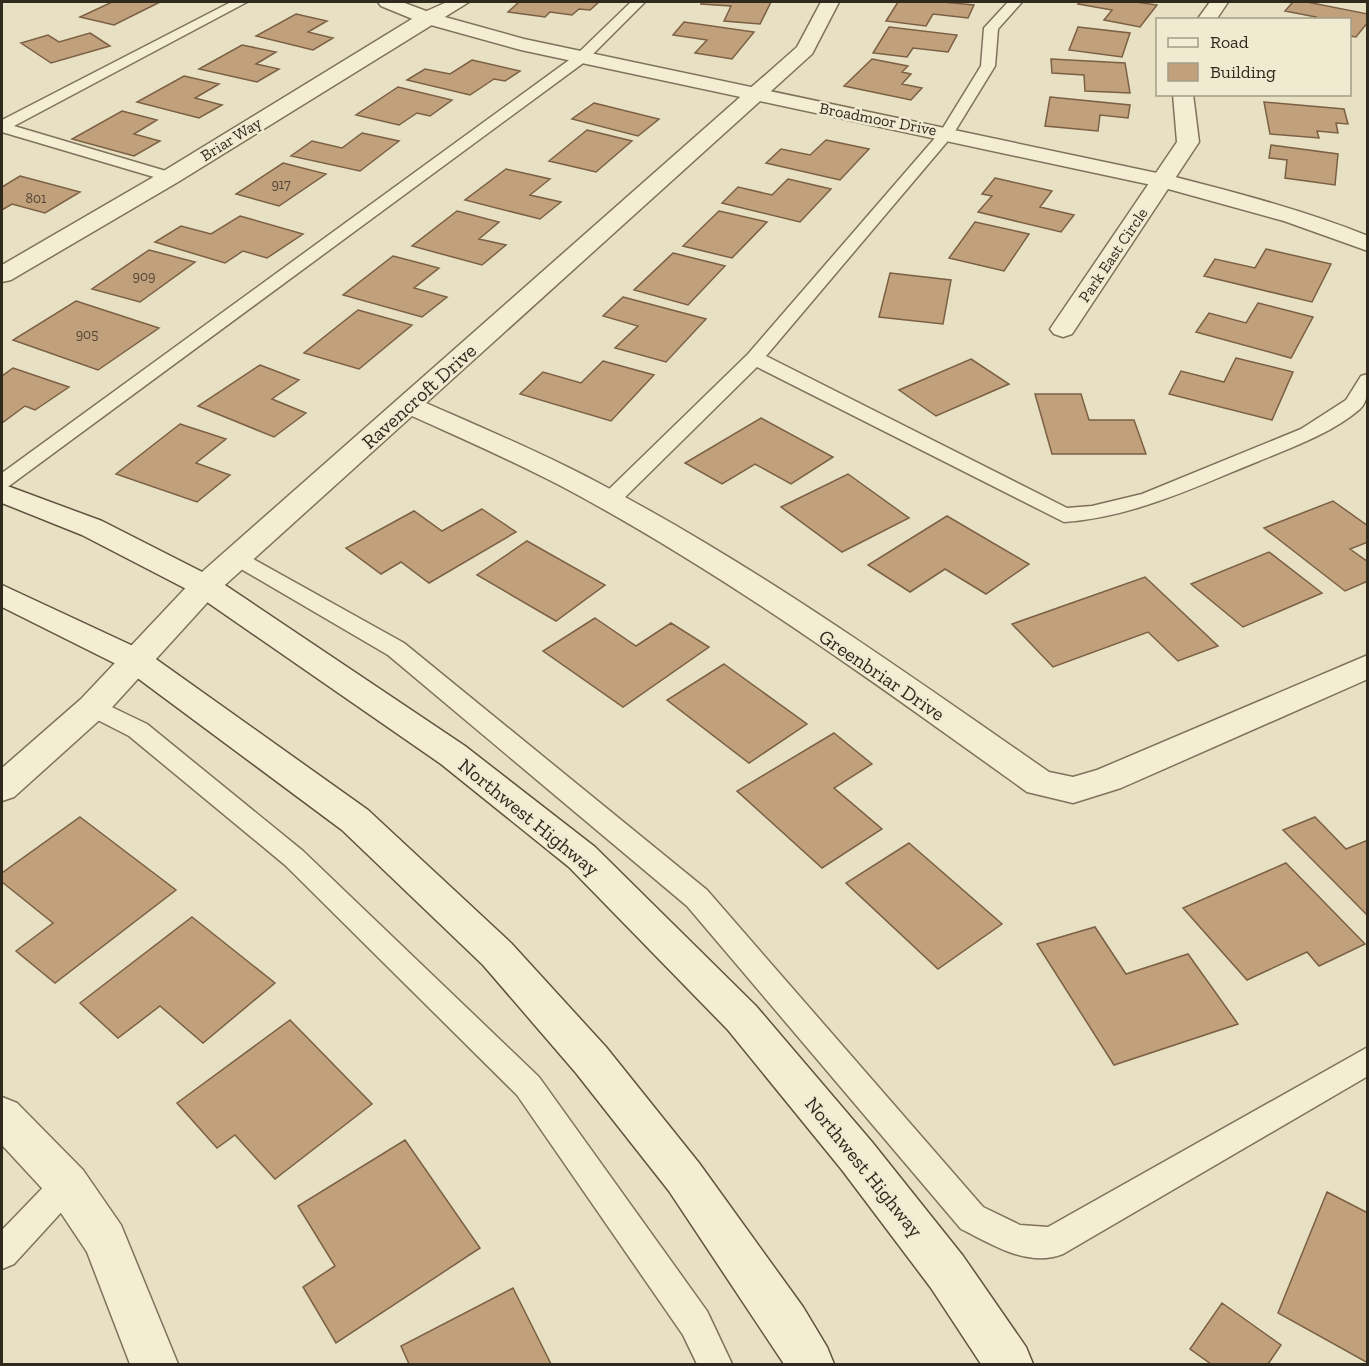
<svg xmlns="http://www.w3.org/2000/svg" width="1369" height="1366" viewBox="0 0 1369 1366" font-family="'Zilla Slab',serif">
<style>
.building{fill:#c1a07c;stroke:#7b6044;stroke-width:1.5}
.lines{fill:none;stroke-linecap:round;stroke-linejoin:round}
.service-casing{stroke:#7f725b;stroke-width:3}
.minor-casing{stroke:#7f725b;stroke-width:3}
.tertiary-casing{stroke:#7f725b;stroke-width:3}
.secondary-casing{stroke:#60533e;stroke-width:3}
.service{fill:#f3edd3;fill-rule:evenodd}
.minor{fill:#f3edd3;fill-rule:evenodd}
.tertiary{fill:#f3edd3;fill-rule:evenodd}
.secondary{fill:#f3edd3;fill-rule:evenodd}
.labels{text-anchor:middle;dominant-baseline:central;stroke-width:5;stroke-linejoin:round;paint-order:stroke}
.far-number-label{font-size:14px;fill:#544736}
.far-street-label{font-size:16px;fill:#30291e;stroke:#f0ead0}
.street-label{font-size:20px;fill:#30291e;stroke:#f0ead0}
</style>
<rect width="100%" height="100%" fill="#e7e0c2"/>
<path class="building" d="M112,2H152L158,3L114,25L80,17Z
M519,2H599L590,10L579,9L572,15L550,12L545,17L508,12Z
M702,2H771L760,24L724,21L731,6L701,4Z
M898,2H943L974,5L968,18L933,14L926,26L886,21Z
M1080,2H1136L1157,5L1140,27L1104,20L1112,10L1078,4Z
M1293,2H1307L1368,14V22L1356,37L1350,36V20H1314L1316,17L1285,11Z
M296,14L327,21L308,32L333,38L313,50L256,36Z
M684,22L754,32L732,59L695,53L707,40L673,35Z
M889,27L957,35L948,52L913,48L907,57L873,53Z
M1078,27L1130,33L1122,57L1069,50Z
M90,33L110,46L51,63L21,43L48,35L59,42Z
M242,45L276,52L256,64L279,69L257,82L199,69Z
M872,59L908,66L902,72L911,74L902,84L922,88L911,100L844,86Z
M1051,59L1125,63L1130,93L1085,91L1084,75L1052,73Z
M472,60L520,71L505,81L494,79L470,95L407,80L425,69L450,74Z
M184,76L219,84L195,98L222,105L199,118L137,102Z
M398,87L452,100L430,116L417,113L399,125L356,115Z
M1050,97L1130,105L1128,118L1100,115L1098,131L1045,126Z
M1264,102L1344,109L1348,124L1336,123L1338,133L1317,131L1319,138L1270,134Z
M594,103L659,119L638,136L572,119Z
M122,111L157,120L134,134L160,141L134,156L72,139Z
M587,130L632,141L596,172L549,161Z
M362,133L399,141L360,171L291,156L312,141L342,148Z
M826,140L869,149L840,180L766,163L781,149L810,155Z
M1271,145L1338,154L1335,185L1285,178L1287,160L1269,158Z
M283,163L326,174L279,206L236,194Z
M506,169L550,179L530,195L561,202L540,219L465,200Z
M20,176L80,192L45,213L12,204L2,210V187Z
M995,178L1052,191L1040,207L1074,215L1061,232L978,212L992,196L982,194Z
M788,179L831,189L800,222L722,203L738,187L772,195Z
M457,211L499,222L479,239L506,245L482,265L412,246Z
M719,211L767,222L732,258L683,246Z
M240,216L303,234L267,258L243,251L225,263L155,242L181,226L211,234Z
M975,222L1029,234L1004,271L949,258Z
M1266,249L1331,264L1312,302L1204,276L1215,259L1255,268Z
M149,250L195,262L140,302L92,289Z
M673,253L725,266L688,305L634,290Z
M393,256L439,268L414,288L447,297L422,317L343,295Z
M890,273L951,280L943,324L879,317Z
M623,297L706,319L666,362L615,348L638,326L603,316Z
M76,301L159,328L98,370L13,340Z
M1258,303L1313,317L1291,358L1196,332L1209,313L1246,323Z
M358,310L412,325L359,369L304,353Z
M1236,358L1293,372L1272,420L1169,394L1181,371L1224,382Z
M971,359L1009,384L936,416L899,390Z
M603,361L654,375L611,421L520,394L543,372L581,383Z
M260,365L299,380L272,399L306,413L274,437L198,406Z
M13,368L69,387L35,410L25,406L2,423V376Z
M1035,394H1081L1089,420H1134L1146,454H1052Z
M761,418L833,457L791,484L755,464L722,484L685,463Z
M180,424L226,439L196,463L230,475L197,502L116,474Z
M848,474L909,518L842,552L781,507Z
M1333,501L1368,526V542L1350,549L1368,562V581L1345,591L1264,528Z
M482,509L516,532L429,583L401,562L381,574L346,548L414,511L442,531Z
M947,516L1029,564L986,594L945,569L910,592L868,565Z
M527,541L605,585L556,621L477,575Z
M1269,552L1322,593L1243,627L1191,584Z
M1145,577L1218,646L1178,661L1148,632L1053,667L1012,624Z
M595,618L636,646L671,623L709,647L623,707L543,651Z
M724,664L807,724L749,763L667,700Z
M834,733L872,764L834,788L882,829L822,868L737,791Z
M80,817L176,890L55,983L16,951L53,923L2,882V873Z
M1315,817L1346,849L1368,840V916L1283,830Z
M909,843L1002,924L938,969L846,883Z
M1286,863L1365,944L1319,966L1307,952L1247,980L1183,908Z
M192,917L275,983L203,1043L160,1006L118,1038L80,1003Z
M1095,927L1126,974L1188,954L1238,1024L1114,1065L1037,944Z
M290,1020L372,1104L275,1179L235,1135L217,1148L177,1103Z
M405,1140L480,1248L336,1343L303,1287L335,1266L298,1206Z
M1327,1192L1368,1213V1363L1278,1313Z
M513,1288L551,1364H409L401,1346Z
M1222,1303L1281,1345L1268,1364H1211L1190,1349Z"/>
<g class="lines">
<defs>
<path id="service" d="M231,2H247L14,126L176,174L178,177L176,180H164L2,132V120Z
M631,2H645L586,61L9,486L2,488V473L576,55Z
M1008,2H1022L998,29L995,66L952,136L766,356L1067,508L1092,506L1142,494L1301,429L1346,400L1361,376L1368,374C1368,386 1369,400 1360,409C1332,433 1293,447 1259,461C1195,487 1134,517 1064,522L757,367L617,505H603L599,500L603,495L748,354L941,131L981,66L984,28Z
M237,550L404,643L707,890L983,1207L1020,1225L1048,1227L1368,1047V1076L1063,1254C1027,1268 992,1244 961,1229L687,906L388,655L229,562L226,557L229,552Z
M93,698L147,724L303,851L539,1077L707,1311L732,1364H697L683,1335L517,1095L285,865L129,736L84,713L81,707L84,701Z
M67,1169L78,1174L83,1184L78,1194L14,1264L2,1269V1230L56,1174Z"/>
<path id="minor" d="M447,2H469L178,182L11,280L2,282V265L162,172L420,14Z
M821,2H839L812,54L426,403C483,428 540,452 595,481C754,564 902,670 1049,772L1073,777L1097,770L1368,655V679L1121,788L1073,803L1027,792C881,687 734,580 576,494C523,465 467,441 412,416L216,593L105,715L14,797L2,801V768L81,699L194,579L797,47Z
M1210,2H1228L1216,20H1197Z
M1173,94H1193L1199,142L1072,334L1063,337L1054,334L1050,329L1177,142Z
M2,1097L17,1103L83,1170L121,1225L178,1364H130L87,1252L51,1198L2,1145Z"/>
<path id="tertiary" d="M378,2H402L434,14L524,39L1171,176C1237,193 1304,210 1368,236V251L1284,221L1161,187L521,50L420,22L381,6Z"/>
<path id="secondary" d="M2,484L102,521L216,579L465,746L595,847L756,1006L872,1142L963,1256L1026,1347L1033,1364H981L931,1288L842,1170L728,1030L569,867L441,764L194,593L82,535L2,503Z
M2,585L146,652L368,810L511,943L606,1047L699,1163L803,1307L827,1347L834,1364H784L669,1191L576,1073L483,965L342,830L124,668L2,607Z"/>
</defs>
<use href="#service" class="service-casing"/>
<use href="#minor" class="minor-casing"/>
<use href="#tertiary" class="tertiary-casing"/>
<use href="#secondary" class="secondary-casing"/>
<use href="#service" class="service"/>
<use href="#minor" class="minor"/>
<use href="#tertiary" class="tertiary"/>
<use href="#secondary" class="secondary"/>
</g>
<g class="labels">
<g class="far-number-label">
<text x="281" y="184">917</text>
<text x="36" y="198">801</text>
<text x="144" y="276">909</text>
<text x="87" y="334">905</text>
</g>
<g class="far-street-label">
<text transform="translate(878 119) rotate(11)">Broadmoor Drive</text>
<text transform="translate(231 139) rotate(-32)">Briar Way</text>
<text transform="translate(1113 255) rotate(-56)">Park East Circle</text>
</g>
<g class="street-label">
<text transform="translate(419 396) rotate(-42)">Ravencroft Drive</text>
<text transform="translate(882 675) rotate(34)">Greenbriar Drive</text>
<text transform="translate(529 817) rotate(39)">Northwest Highway</text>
<text transform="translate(864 1167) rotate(51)">Northwest Highway</text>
</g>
</g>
<rect width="1369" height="1366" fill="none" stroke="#30291e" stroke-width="6"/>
<rect x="1156" y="18" width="195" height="78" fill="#f0ead0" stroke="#a39d89" stroke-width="1.5"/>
<rect x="1168" y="38" width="30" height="9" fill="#f3edd3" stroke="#a39d89" stroke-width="1.5"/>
<text x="1210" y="48" font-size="18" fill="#30291e">Road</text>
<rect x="1168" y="63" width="30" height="18" fill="#c1a07c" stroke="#a39d89" stroke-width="1.5"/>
<text x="1210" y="78" font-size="18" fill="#30291e">Building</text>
</svg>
